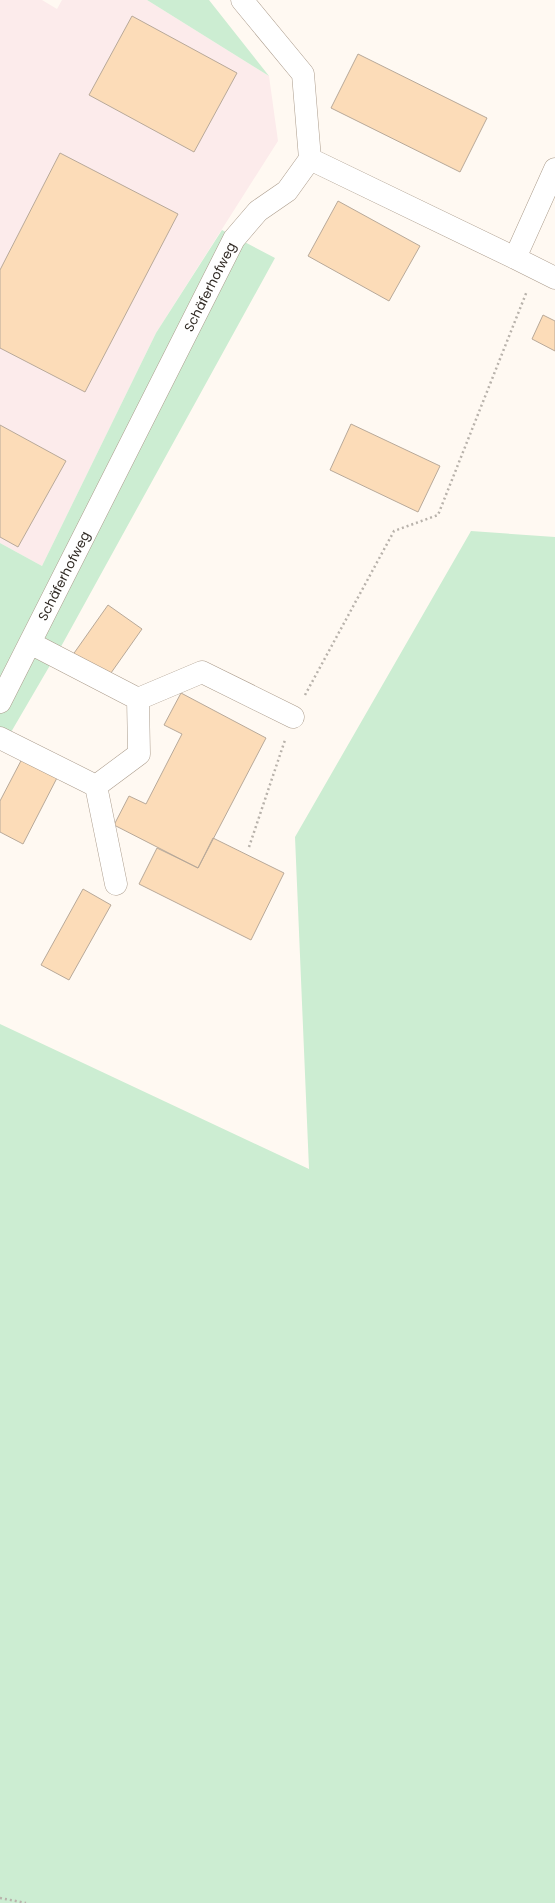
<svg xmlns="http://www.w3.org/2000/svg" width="555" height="1903" viewBox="0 0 555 1903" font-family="Poppins,sans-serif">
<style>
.industrial{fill:#fcebeb}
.green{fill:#ccedd2}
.building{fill:#fcdcb8;stroke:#b8a999}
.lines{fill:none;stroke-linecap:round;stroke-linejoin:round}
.minor-casing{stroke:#ab9c8c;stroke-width:23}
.path{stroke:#b8b2ab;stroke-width:2.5;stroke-dasharray:2 3;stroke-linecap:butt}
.minor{stroke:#fff;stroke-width:22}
.labels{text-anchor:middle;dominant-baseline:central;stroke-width:3;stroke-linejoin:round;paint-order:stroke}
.street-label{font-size:13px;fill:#312b25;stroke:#fff}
</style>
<rect width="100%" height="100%" fill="#fff9f2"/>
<path class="industrial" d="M0,0H42L57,9L62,0H147L269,76L278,141L156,333L42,566L0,543Z"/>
<path class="green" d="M147,0H209L269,76Z
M222,230L275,258L63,643L0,751V543L42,566L156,333Z
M471,531L555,537V1903H0V1024L309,1169L295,837Z"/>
<path class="building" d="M132,16L237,73L194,152L89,95Z
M358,54L487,118L460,172L331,108Z
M60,153L178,214L85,392L0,348V270Z
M338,201L420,246L389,301L308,256Z
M543,315L555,321V351L532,339Z
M351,424L440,466L418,512L330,470Z
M0,425L66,461L18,547L0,537Z
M108,605L142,629L106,680L72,656Z
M181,693L266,738L198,868L114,825L129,796L146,804L182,734L164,725Z
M24,755L59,774L23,844L0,832V801Z
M213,838L284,873L251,940L139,884L157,848L198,868Z
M83,889L111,905L69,980L41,965Z"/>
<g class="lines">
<defs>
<path id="minor" d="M242,0L303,74L310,159
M310,159L515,258L555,169
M515,258L555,278
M138,699L202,672L293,717
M0,702L234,239L258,211L287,191L310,159
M0,738L96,786L139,754L138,699L30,643
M96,786L116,884"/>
</defs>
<use href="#minor" class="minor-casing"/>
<path class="path" d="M305,695L394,531L438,515L527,291
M249,847L285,740
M0,1898L26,1903"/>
<use href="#minor" class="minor"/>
</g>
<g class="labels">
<g class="street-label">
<text transform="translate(210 287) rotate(-63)">Schäferhofweg</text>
<text transform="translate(64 576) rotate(-63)">Schäferhofweg</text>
</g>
</g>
</svg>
